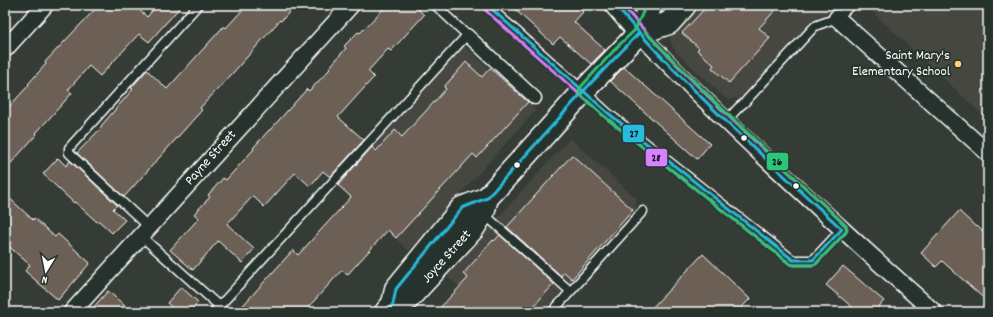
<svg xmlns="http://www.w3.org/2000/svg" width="993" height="317" viewBox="0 0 993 317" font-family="Dekko,sans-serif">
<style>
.built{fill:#45473f}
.building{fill:#6c6157;stroke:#fff}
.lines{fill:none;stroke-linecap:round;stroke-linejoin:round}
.service-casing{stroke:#fff;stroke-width:11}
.pedestrian-casing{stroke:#fff;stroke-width:15}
.minor-casing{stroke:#fff;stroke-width:19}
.tertiary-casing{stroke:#fff;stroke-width:23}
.secondary-casing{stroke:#fff;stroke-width:25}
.service{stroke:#26332d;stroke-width:8}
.pedestrian{stroke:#26332d;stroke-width:12}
.minor{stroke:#26332d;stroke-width:16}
.tertiary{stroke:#26332d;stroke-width:20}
.secondary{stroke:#26332d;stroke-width:22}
.bus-1-casing{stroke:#26332d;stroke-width:6}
.bus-2-casing{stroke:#26332d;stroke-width:6}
.bus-3-casing{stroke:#26332d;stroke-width:6}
.bus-1{stroke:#26bcdd;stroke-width:3}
.bus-2{stroke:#d880ff;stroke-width:3}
.bus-3{stroke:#2dc577;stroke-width:3}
.poi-dot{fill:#ffd166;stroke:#26332d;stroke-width:1.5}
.bus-dot{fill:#fff;stroke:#26332d;stroke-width:1.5}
.labels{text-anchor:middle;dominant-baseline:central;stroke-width:3.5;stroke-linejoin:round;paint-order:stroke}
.poi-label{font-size:14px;fill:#fff;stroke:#26332d;text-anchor:end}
.street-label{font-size:14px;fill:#fff;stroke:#26332d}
.line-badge{stroke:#26332d;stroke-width:1.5}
.pale-badge-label{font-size:11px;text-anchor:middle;font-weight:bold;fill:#111}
</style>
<rect width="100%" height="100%" fill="#343c35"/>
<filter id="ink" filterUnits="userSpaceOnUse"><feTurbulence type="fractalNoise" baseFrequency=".025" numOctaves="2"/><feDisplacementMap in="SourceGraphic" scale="8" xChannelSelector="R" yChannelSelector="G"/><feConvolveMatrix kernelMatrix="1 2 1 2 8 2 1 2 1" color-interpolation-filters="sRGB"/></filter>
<g filter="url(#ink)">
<path class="built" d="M696,5H836L815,26L744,103L741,97L730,100L726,99L676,52L672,46L670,40L672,32Z
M872,5H988V120L869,9Z
M464,46L536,110L409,251L337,186Z
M570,138L636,198V211L544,312H487L446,275Z"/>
<path class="building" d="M99,5H134L147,17L157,5H182L149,42L139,34L136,37L100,76L89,66L68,90L72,93L36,133L37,134L5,170V111L29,85L28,84L46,64L45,62Z
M247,5H296L281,21L280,20L231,75L200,108L202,110L124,197L77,153L102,127L101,126L133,89L131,88L147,70L167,89L224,26L226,28Z
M387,5H414L424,15L391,51L388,49L368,71L374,77L338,117L364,140L330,177L323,171L310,186L295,173L264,207L253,196L227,224L254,249L242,263L218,241L193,270L170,250L199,218L194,214L210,197L208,195L223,178L226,180L254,149L253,148L269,130H270L307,89L309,91L330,69L329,68L346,48L344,46L358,32L360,33Z
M510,5H576L583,12L574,22L605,50L591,64L560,37L553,44Z
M708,5H780L759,28L770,38L729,83L712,68L714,65L697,50L699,48L682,33Z
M466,62L482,77L490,68L528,102L477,158L473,154L396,238L388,230L347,275L342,270L304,312H237L293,250L298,255L351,197L338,185L372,147L376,151L395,130L402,137L446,89L444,87Z
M624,67L710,144L697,159L610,81Z
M572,155L633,210L572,279L564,272L561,276L507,227Z
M58,158L66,166L70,161L117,205L113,209L125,220L112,233L99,221L97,222L75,202L74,203L43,174Z
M5,194L33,220L34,218L55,237L58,234L90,263L58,300L25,271L30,265L5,243Z
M959,211L976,227L977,226L988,236V302L961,278L942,261L936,267L921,253Z
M500,235L554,284L528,312H436L468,278L463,274L493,240L494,241Z
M703,254L750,299L737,312H648Z
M843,266L884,301L874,312H858L826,285Z
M181,287L198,302L190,312H177L167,303Z
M108,291L132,312H89Z"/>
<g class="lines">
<defs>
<path id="service" d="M487,5L584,91L608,113L793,260H813L842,229
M726,121L739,107L744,103L815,26L837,18L851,5
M484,214L570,291
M149,227L69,153V148L198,5
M141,236L219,306
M214,312L467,35L435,5
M552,312L643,211"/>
<path id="pedestrian" d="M467,35L535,98"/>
<path id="minor" d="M837,18L988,153
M639,33C682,79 728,123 775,167C827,216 880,264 934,312
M5,49L45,5
M72,312L351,5"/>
<path id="tertiary" d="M615,5L639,33"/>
<path id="secondary" d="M639,33L669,23L685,5
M393,304L396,289L462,208L487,198
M386,312L393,304L408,299L473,229L483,213L487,198L590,84L639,33L651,5"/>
</defs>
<use href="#service" class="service-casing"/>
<use href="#pedestrian" class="pedestrian-casing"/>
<use href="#minor" class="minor-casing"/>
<use href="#tertiary" class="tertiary-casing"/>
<use href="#secondary" class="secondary-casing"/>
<use href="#service" class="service"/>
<use href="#pedestrian" class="pedestrian"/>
<use href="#minor" class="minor"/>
<use href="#tertiary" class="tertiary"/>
<use href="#secondary" class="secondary"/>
<defs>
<path id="bus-1" d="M487,5L608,113L793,260H813L842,229C764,157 684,86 615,5
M386,312L393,304L396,289L462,208L487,198L590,84L639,33"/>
<path id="bus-2" d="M484,9L605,117L790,264L793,265H813L816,264L846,232L847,229L846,226C823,203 799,182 775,160C722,111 669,60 622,5"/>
<path id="bus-3" d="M645,32L717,104L846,226L847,229L846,232L816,264L813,265H793L790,264L605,117L580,94L579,90L580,88L618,46L635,30L646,5"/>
</defs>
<use href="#bus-1" class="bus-1-casing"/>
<use href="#bus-2" class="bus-2-casing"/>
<use href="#bus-3" class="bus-3-casing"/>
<use href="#bus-1" class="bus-1"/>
<use href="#bus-2" class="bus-2"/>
<use href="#bus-3" class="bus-3"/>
</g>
</g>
<circle class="poi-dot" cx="958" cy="64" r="4"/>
<g class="bus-dot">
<circle cx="744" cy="138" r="3.5"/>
<circle cx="517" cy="165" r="3.5"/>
<circle cx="796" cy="186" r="3.5"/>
</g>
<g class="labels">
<g class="poi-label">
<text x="950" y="56">Saint Mary's<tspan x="950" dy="16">Elementary School</tspan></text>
</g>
<g class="street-label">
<text transform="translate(211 158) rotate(-48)">Payne Street</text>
<text transform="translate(447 257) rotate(-48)">Joyce Street</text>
</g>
</g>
<g class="line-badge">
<rect x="622" y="124" width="23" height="19" rx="4" fill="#26bcdd"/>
<rect x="645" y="148" width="23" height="19" rx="4" fill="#d880ff"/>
<rect x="766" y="152" width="23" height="19" rx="4" fill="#2dc577"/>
</g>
<g class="pale-badge-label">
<text x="634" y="137">27</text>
<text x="656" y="161">28</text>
<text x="777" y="165">26</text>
</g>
<rect width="993" height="317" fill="none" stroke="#26332d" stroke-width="20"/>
<rect x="10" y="10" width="973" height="297" fill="none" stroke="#fff" stroke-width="1.5" filter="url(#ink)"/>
<g transform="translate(46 271) rotate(190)" stroke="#26332d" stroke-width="3" paint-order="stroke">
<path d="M0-3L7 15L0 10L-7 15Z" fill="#ffffff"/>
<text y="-6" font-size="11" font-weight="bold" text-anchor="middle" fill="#ffffff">N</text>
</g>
</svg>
